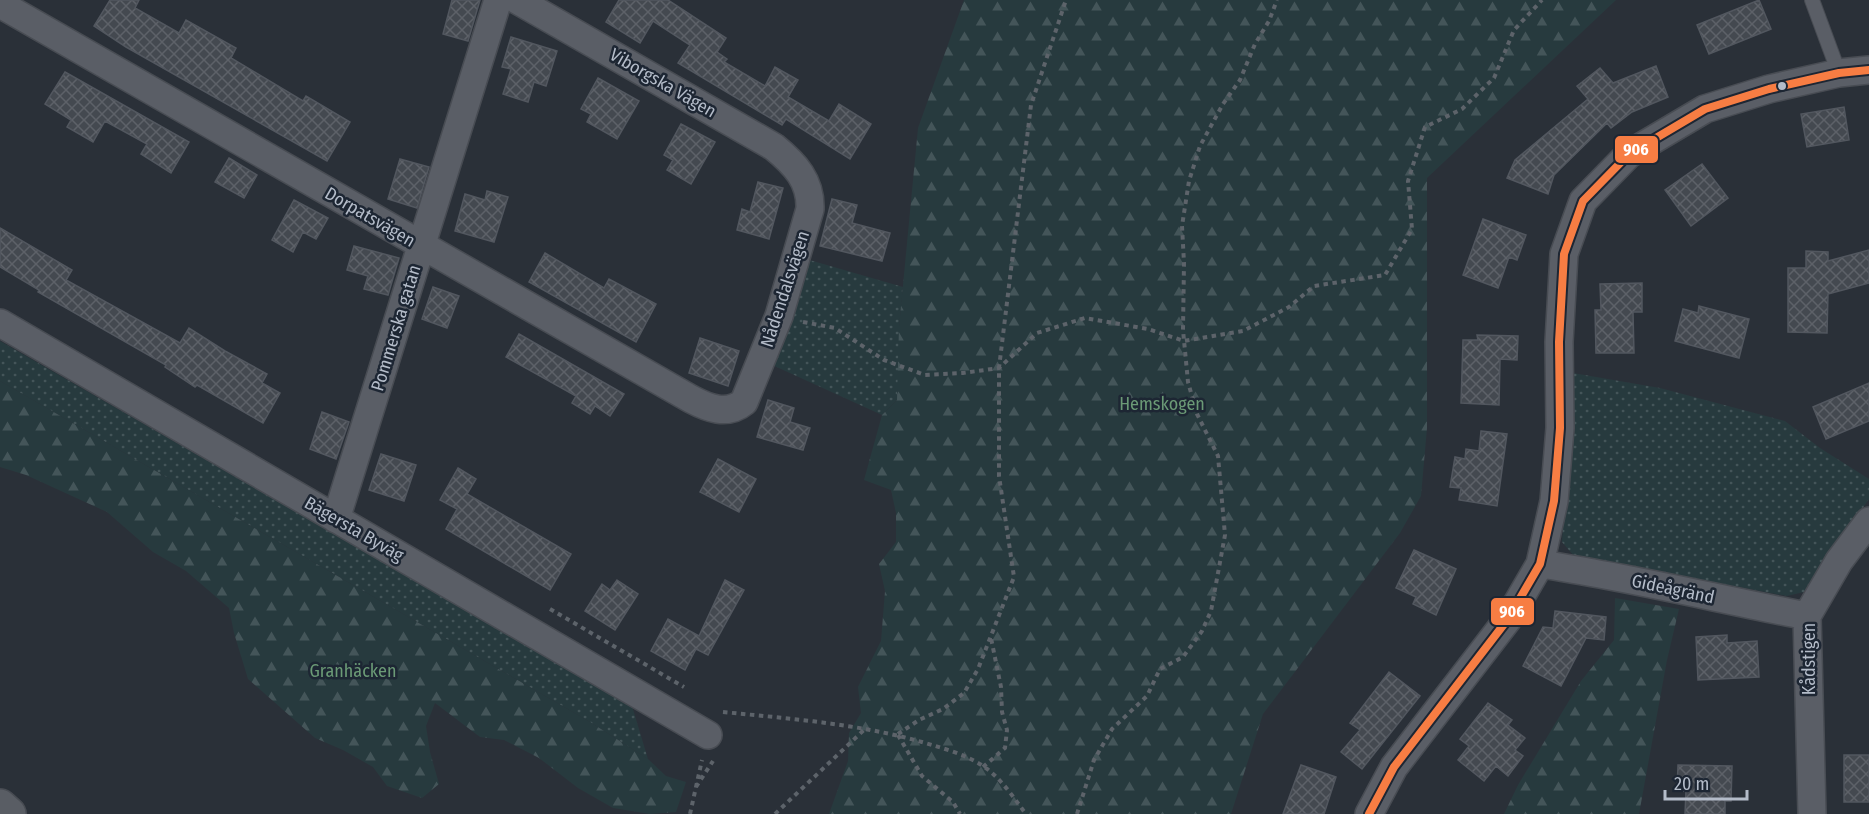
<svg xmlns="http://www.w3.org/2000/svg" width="1869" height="814" viewBox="0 0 1869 814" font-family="'Fira Sans Condensed',sans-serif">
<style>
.grass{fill:url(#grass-dots)}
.forest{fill:url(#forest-firs)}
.building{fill:url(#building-cross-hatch);stroke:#52575f;stroke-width:1.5}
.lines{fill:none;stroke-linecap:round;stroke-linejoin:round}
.service-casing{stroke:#484c53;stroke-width:16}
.minor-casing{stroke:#484c53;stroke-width:30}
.secondary-casing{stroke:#484c53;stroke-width:36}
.path{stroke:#5d636a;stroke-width:4;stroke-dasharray:4.5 4.5;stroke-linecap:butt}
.service{stroke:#5a5e66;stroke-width:14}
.minor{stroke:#5a5e66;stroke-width:27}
.secondary{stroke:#595d64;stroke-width:33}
.bus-1-casing{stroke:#1d2633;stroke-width:12}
.bus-1{stroke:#f77d43;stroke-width:8}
.bus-dot{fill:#b4bcc9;stroke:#1d2633;stroke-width:2}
.labels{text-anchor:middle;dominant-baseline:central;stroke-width:5;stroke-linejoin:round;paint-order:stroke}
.street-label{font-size:18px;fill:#b4bcc9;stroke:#1d2633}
.park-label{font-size:18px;fill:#6b9a76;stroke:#1d2633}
.line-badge{stroke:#1d2633;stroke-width:2}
.badge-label{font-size:16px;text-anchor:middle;font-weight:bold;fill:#fff}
</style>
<defs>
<pattern id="grass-dots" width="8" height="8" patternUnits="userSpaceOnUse" patternTransform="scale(1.5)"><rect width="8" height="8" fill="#273a3e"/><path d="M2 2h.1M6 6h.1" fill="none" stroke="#445559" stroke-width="1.8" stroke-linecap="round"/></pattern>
<pattern id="forest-firs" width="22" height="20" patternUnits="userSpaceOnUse" patternTransform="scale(1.5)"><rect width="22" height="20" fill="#273a3e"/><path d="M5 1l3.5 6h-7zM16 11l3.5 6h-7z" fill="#445559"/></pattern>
<pattern id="building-cross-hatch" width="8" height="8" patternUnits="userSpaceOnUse" patternTransform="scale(1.5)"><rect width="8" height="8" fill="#444950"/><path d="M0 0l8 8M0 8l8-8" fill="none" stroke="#5d6168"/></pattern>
</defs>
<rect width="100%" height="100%" fill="#2a3038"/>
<path class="grass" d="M806,259L903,287L899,327L902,337L897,400L882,415L770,364Z
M0,341L632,706L648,759L590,722L0,381Z
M1573,373L1660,388L1785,421L1820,448L1869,479V499L1804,592L1787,596L1574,556L1562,542Z"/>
<path class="forest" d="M964,0H1616L1427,178V428L1421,496L1400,533L1263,714L1231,814H829L848,761L849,733L861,713L858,687L881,641L885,591L879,564L896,542V513L891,490L864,480L882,415L897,400L899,327L918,128Z
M0,381L590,722L648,759L666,776L686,782L676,812L650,814L613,808L578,788L539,758L504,740L480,737L435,703L426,726L430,752L439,784L422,798L387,786L373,767L343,750L315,738L248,679L234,633L229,608L186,571L153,552L107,512L26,475L0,467Z
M1615,598L1679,609L1667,660L1639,814H1504L1518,785L1581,681L1614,640Z"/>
<path class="building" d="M110,0H139L135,8L179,33L186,20L236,48L231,58L303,101L306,96L350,122L327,161L126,47L94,26Z
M452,0H480L468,41L443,34Z
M619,0H668L726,38L717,52L727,59L724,62L765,86L775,67L798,80L788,97L829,121L839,104L871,124L850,159L786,119L782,125L678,63L690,45L653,21L640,43L606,22Z
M1759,0L1771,29L1709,54L1697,25Z
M511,37L557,51L546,86L534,82L528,102L503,94L511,69L502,67Z
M1656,66L1668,97L1632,112L1611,128L1607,123L1554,175L1548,194L1507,178L1515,160L1588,99L1577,86L1600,68L1613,83Z
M65,72L189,142L171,173L141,154L147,144L105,121L93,142L67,127L71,120L45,104Z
M598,78L639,101L617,139L587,122L591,114L581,109Z
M1844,107L1849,140L1807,147L1801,114Z
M681,124L715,142L691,184L667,170L673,160L664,155Z
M229,158L257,175L244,198L215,182Z
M400,159L429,167L417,208L388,199Z
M1702,164L1728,198L1691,226L1665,190Z
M758,182L783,188L769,239L737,230L742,209L750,212Z
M487,191L508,197L494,242L455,231L465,194L485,200Z
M832,199L857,205L852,223L890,233L882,261L820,246Z
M294,200L328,218L316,239L303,232L293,252L272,240Z
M1483,219L1526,235L1517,260L1509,257L1498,288L1463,275Z
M0,228L72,270L66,280L180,343L189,328L225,351L267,374L262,383L280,393L263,423L197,385L195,387L165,367L166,365L38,292L39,290L0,267Z
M354,246L399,258L388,295L364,289L368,276L347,270Z
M1869,250V283L1828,294L1827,333L1788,332V268H1806V251L1828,252V261Z
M545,253L604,288L609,279L656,304L636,342L529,282Z
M1642,283V312H1633L1634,353H1596L1595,310H1601L1600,284Z
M433,287L459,296L447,328L422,319Z
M1699,306L1749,319L1739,358L1675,341L1683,309L1698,313Z
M519,334L624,394L610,416L595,406L590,414L572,403L576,396L506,357Z
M1477,335L1518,336L1517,360L1500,359L1499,405L1461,403L1463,340H1478Z
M700,338L739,351L728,386L689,373Z
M1869,383V421L1826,439L1813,407Z
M768,400L794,408L790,422L810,428L803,450L757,437Z
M322,412L349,422L336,459L310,449Z
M1481,431L1507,434L1497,506L1459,500L1461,488L1450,487L1455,457L1465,459L1466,449L1479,451Z
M381,454L416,465L404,501L369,490Z
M718,459L756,479L739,512L700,492Z
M458,468L476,479L467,494L571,554L550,590L446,529L457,509L440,500Z
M1414,550L1456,569L1436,615L1413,604L1416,597L1396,588Z
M617,580L638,594L615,630L585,611L602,584L610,590Z
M725,580L744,590L708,655L696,649L685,670L651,651L668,619L699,636Z
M1555,611L1606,617L1604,640L1586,638L1561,686L1523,666L1543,627L1553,628Z
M1727,635V643L1757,641L1759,677L1698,680L1696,637Z
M1389,672L1420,696L1362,769L1341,752L1360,730L1350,723Z
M1488,703L1512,720L1508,725L1525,738L1515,750L1523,756L1508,776L1496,766L1484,781L1458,760L1469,746L1460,739Z
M1844,755H1869V802H1844Z
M1301,765L1336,777L1324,814H1283Z
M1678,765L1732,766L1731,801H1725V814H1685L1686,791H1677Z"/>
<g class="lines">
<defs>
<path id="service" d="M1812,0L1839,73"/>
<path id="minor" d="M0,4L691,399C708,408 727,416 744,402L779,316L810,209C811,181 795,164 774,147L517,0
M0,323L708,735
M336,519L498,0
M1540,564C1629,577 1718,599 1807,616
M1369,814L1394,767L1508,619L1540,564L1554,501L1560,428L1559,342L1564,254L1583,201L1629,154L1705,109L1769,89L1839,73L1869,70
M1812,814L1807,616L1839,561L1869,521"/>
<path id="secondary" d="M0,806L9,814"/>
</defs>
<use href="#service" class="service-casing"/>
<use href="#minor" class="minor-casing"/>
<use href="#secondary" class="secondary-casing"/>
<path class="path" d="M803,322L835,328L884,360L925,375L963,373L999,368L1037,333L1085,318L1148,329L1184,341L1243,331L1289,307L1314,286L1385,275L1412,229L1408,181L1425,127L1462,109L1494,78L1514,30L1542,0
M550,609L684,687
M723,712C793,719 864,724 932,745C949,750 968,756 983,766C1001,778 1013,797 1026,814
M898,734L919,720L943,709L964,693L978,669L1014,577L999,476V368L1031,105L1066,0
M898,735L922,776L953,802L960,814
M983,767L1005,748L1007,730L1002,712L1001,687L991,638
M696,787L713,761
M690,814L702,760
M775,814L865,729
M1077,814L1094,760L1112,729L1147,696L1160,669L1183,657L1202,631L1211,611L1225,535L1218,456L1197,414L1188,382L1183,330L1184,263L1182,226L1189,181L1200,146L1223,104L1240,80L1255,44L1269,21L1277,0"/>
<use href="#service" class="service"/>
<use href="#minor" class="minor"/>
<use href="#secondary" class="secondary"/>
<defs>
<path id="bus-1" d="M1369,814L1394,767L1508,619L1540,564L1554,501L1560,428L1559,342L1564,254L1583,201L1629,154L1705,109L1769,89L1839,73L1869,70"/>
</defs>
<use href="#bus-1" class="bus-1-casing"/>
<use href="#bus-1" class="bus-1"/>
</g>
<circle class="bus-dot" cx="1782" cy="86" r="5"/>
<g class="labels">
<g class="street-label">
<text transform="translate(663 83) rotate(30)">Viborgska Vägen</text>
<text transform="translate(370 217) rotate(30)">Dorpatsvägen</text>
<text transform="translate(785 289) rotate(-72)">Nådendalsvägen</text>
<text transform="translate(396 328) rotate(-73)">Pommerska gatan</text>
<text transform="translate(354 529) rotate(30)">Bägersta Byväg</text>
<text transform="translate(1673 589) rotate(12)">Gideågränd</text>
<text transform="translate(1809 659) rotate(-90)">Kådstigen</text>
</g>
<g class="park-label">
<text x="1162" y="404">Hemskogen</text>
<text x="353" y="671">Granhäcken</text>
</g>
</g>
<g class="line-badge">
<rect x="1614" y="135" width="45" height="29" rx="6" fill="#f77d43"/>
<rect x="1490" y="597" width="45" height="29" rx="6" fill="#f77d43"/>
</g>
<g class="badge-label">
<text x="1636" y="155">906</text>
<text x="1512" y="617">906</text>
</g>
<path d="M1665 790v9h82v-9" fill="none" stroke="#b4bcc9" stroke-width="3"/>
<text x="1674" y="790" font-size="18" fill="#b4bcc9" stroke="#1d2633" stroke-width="4.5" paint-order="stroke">20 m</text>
</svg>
